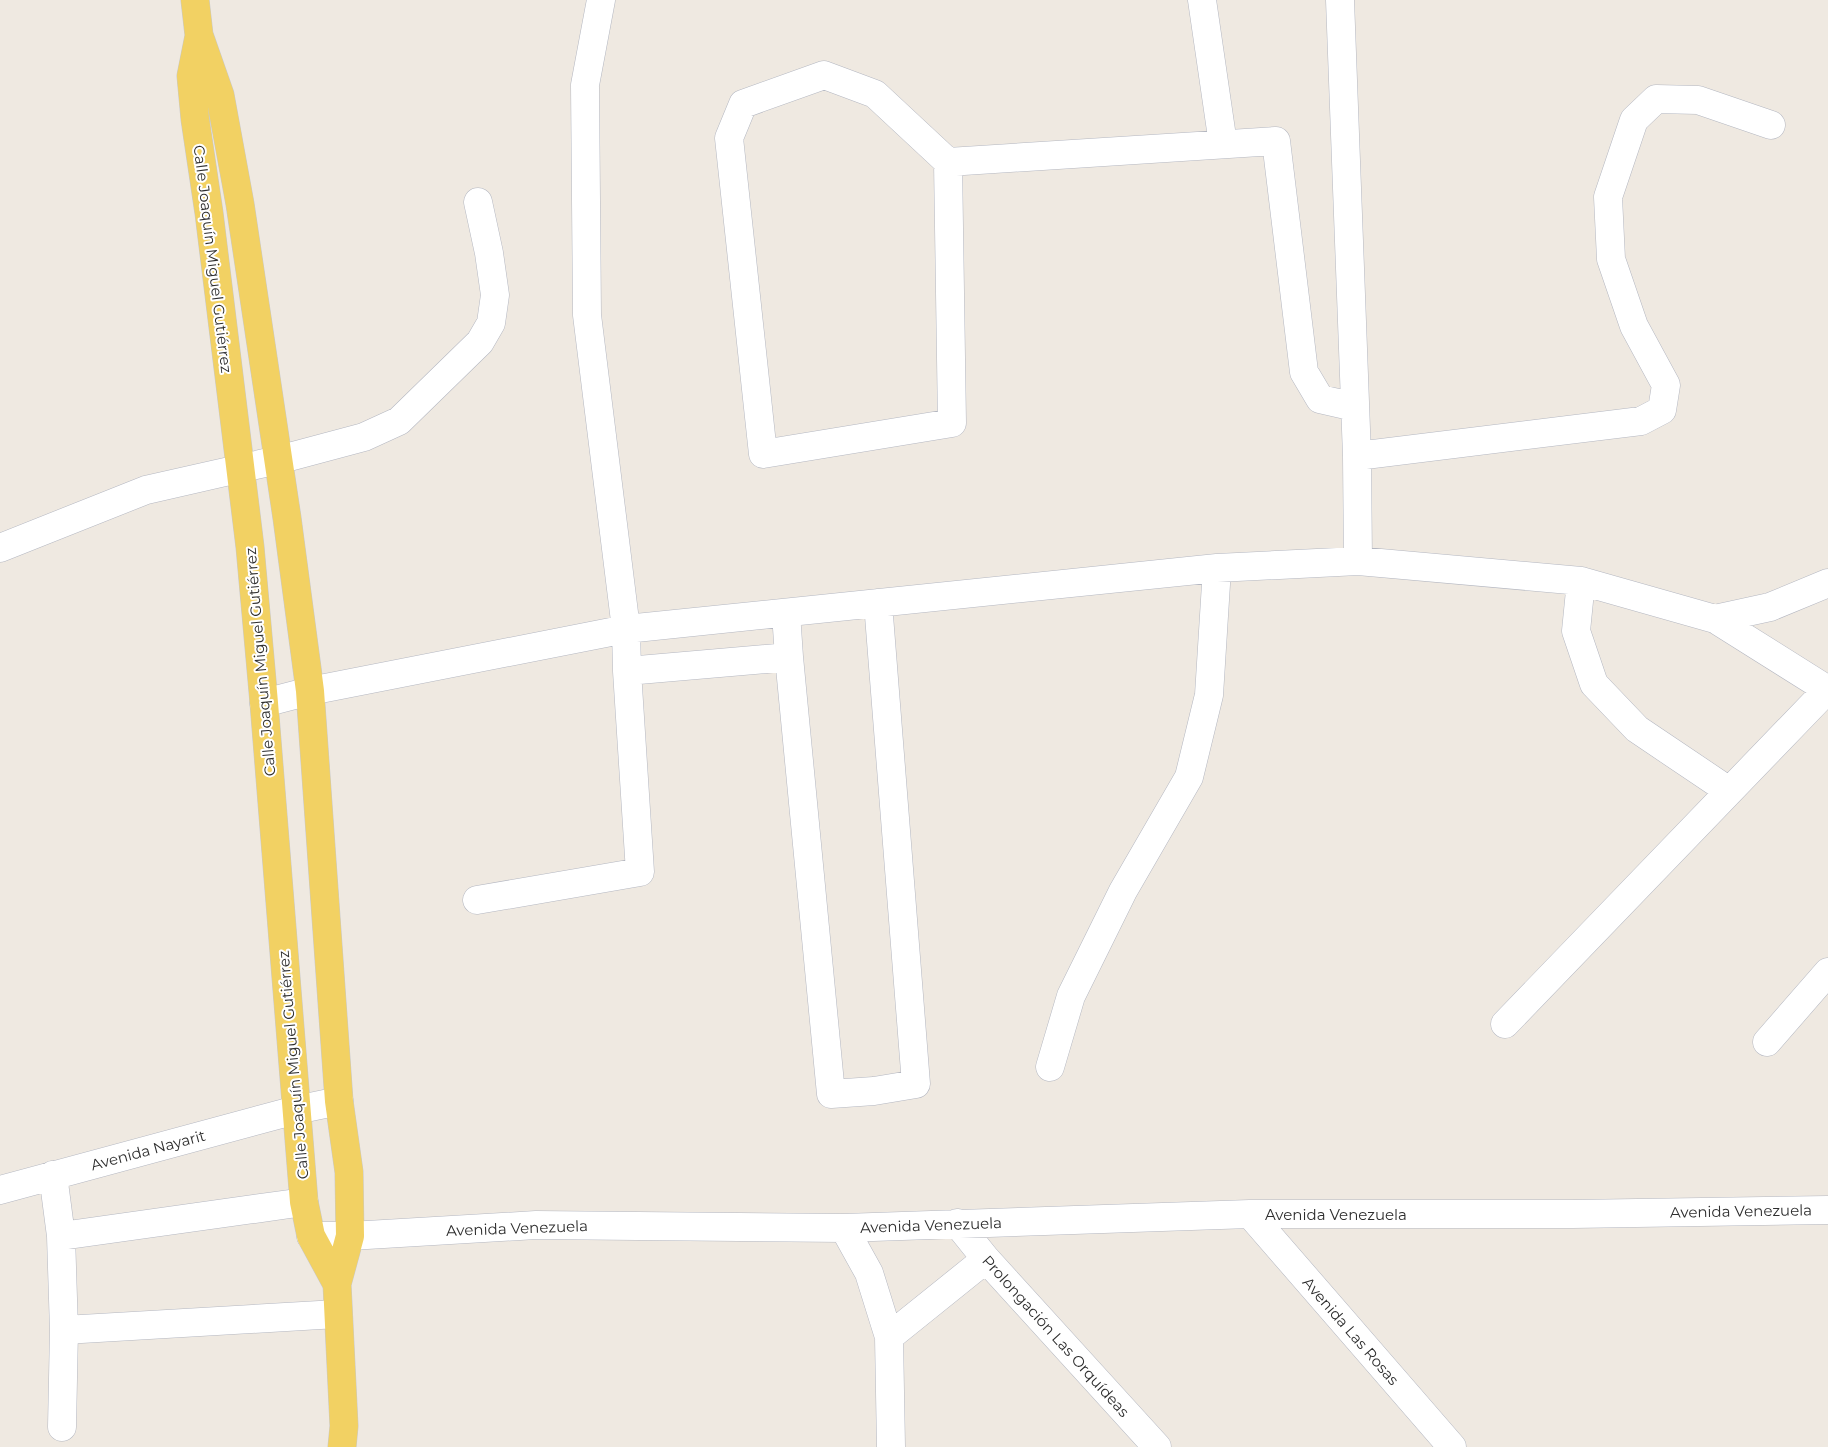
<svg xmlns="http://www.w3.org/2000/svg" width="1828" height="1447" viewBox="0 0 1828 1447" font-family="Montserrat,sans-serif">
<style>
.lines{fill:none;stroke-linecap:round;stroke-linejoin:round}
.minor-casing{stroke:#b4b7c1;stroke-width:29}
.major-casing{stroke:#c9c9c9;stroke-width:29}
.minor{stroke:#fff;stroke-width:28}
.major{stroke:#f2d163;stroke-width:28}
.labels{text-anchor:middle;dominant-baseline:central;stroke-width:4;stroke-linejoin:round;paint-order:stroke}
.street-label{font-size:15px;fill:#2e2e2e;stroke:#fff}
</style>
<rect width="100%" height="100%" fill="#efe9e1"/>
<g class="lines">
<defs>
<path id="minor" d="M1202,0L1223,144
M1340,0L1357,456L1358,561
M948,162L875,94L824,75L743,104L729,138L763,454L952,423L948,162L1276,141L1304,372L1320,399L1355,407
M1357,456L1641,421L1662,410L1666,385L1634,326L1611,259L1608,197L1634,120L1656,99L1698,100L1771,125
M0,548L146,490L278,460L364,437L399,421L480,342L491,323L495,295L489,253L478,202
M1581,581L1576,631L1594,684L1637,729L1729,791
M786,613L789,657
M1715,619L1770,607L1828,583
M627,671L789,657L831,1094L874,1091L916,1084L878,603
M264,703L310,691L626,629L1217,568L1358,561L1581,581L1715,619L1828,690
M477,900L640,872L627,671L626,629L587,315L585,85L601,0
M1505,1024L1827,690
M1767,1042L1828,972
M1050,1067L1071,996L1123,891L1189,777L1209,695L1217,568
M53,1175L61,1236L64,1330L62,1427
M0,1190L296,1110L339,1101
M1250,1214L1452,1447
M957,1223L986,1259L1157,1447
M844,1228L869,1273L889,1337L891,1447
M61,1236L304,1202
M311,1236H350L536,1225L844,1228L1250,1214H1573L1828,1210
M64,1330L337,1314
M889,1337L986,1259"/>
<path id="major" d="M195,0L199,35L220,95L240,204L287,518L310,691L339,1101L349,1172L350,1236L337,1284L344,1426L342,1447
M199,36L191,76L195,119L209,213L250,547L264,703L304,1202L311,1236L337,1284"/>
</defs>
<use href="#minor" class="minor-casing"/>
<use href="#major" class="major-casing"/>
<use href="#minor" class="minor"/>
<use href="#major" class="major"/>
</g>
<g class="labels">
<g class="street-label">
<text transform="translate(213 259) rotate(83)">Calle Joaquín Miguel Gutiérrez</text>
<text transform="translate(260 662) rotate(-95)">Calle Joaquín Miguel Gutiérrez</text>
<text transform="translate(293 1065) rotate(-95)">Calle Joaquín Miguel Gutiérrez</text>
<text transform="translate(148 1150) rotate(-15)">Avenida Nayarit</text>
<text transform="translate(1741 1211) rotate(-1)">Avenida Venezuela</text>
<text x="1336" y="1214">Avenida Venezuela</text>
<text transform="translate(931 1225) rotate(-2)">Avenida Venezuela</text>
<text transform="translate(517 1228) rotate(-2)">Avenida Venezuela</text>
<text transform="translate(1351 1331) rotate(49)">Avenida Las Rosas</text>
<text transform="translate(1056 1336) rotate(48)">Prolongación Las Orquídeas</text>
</g>
</g>
</svg>
